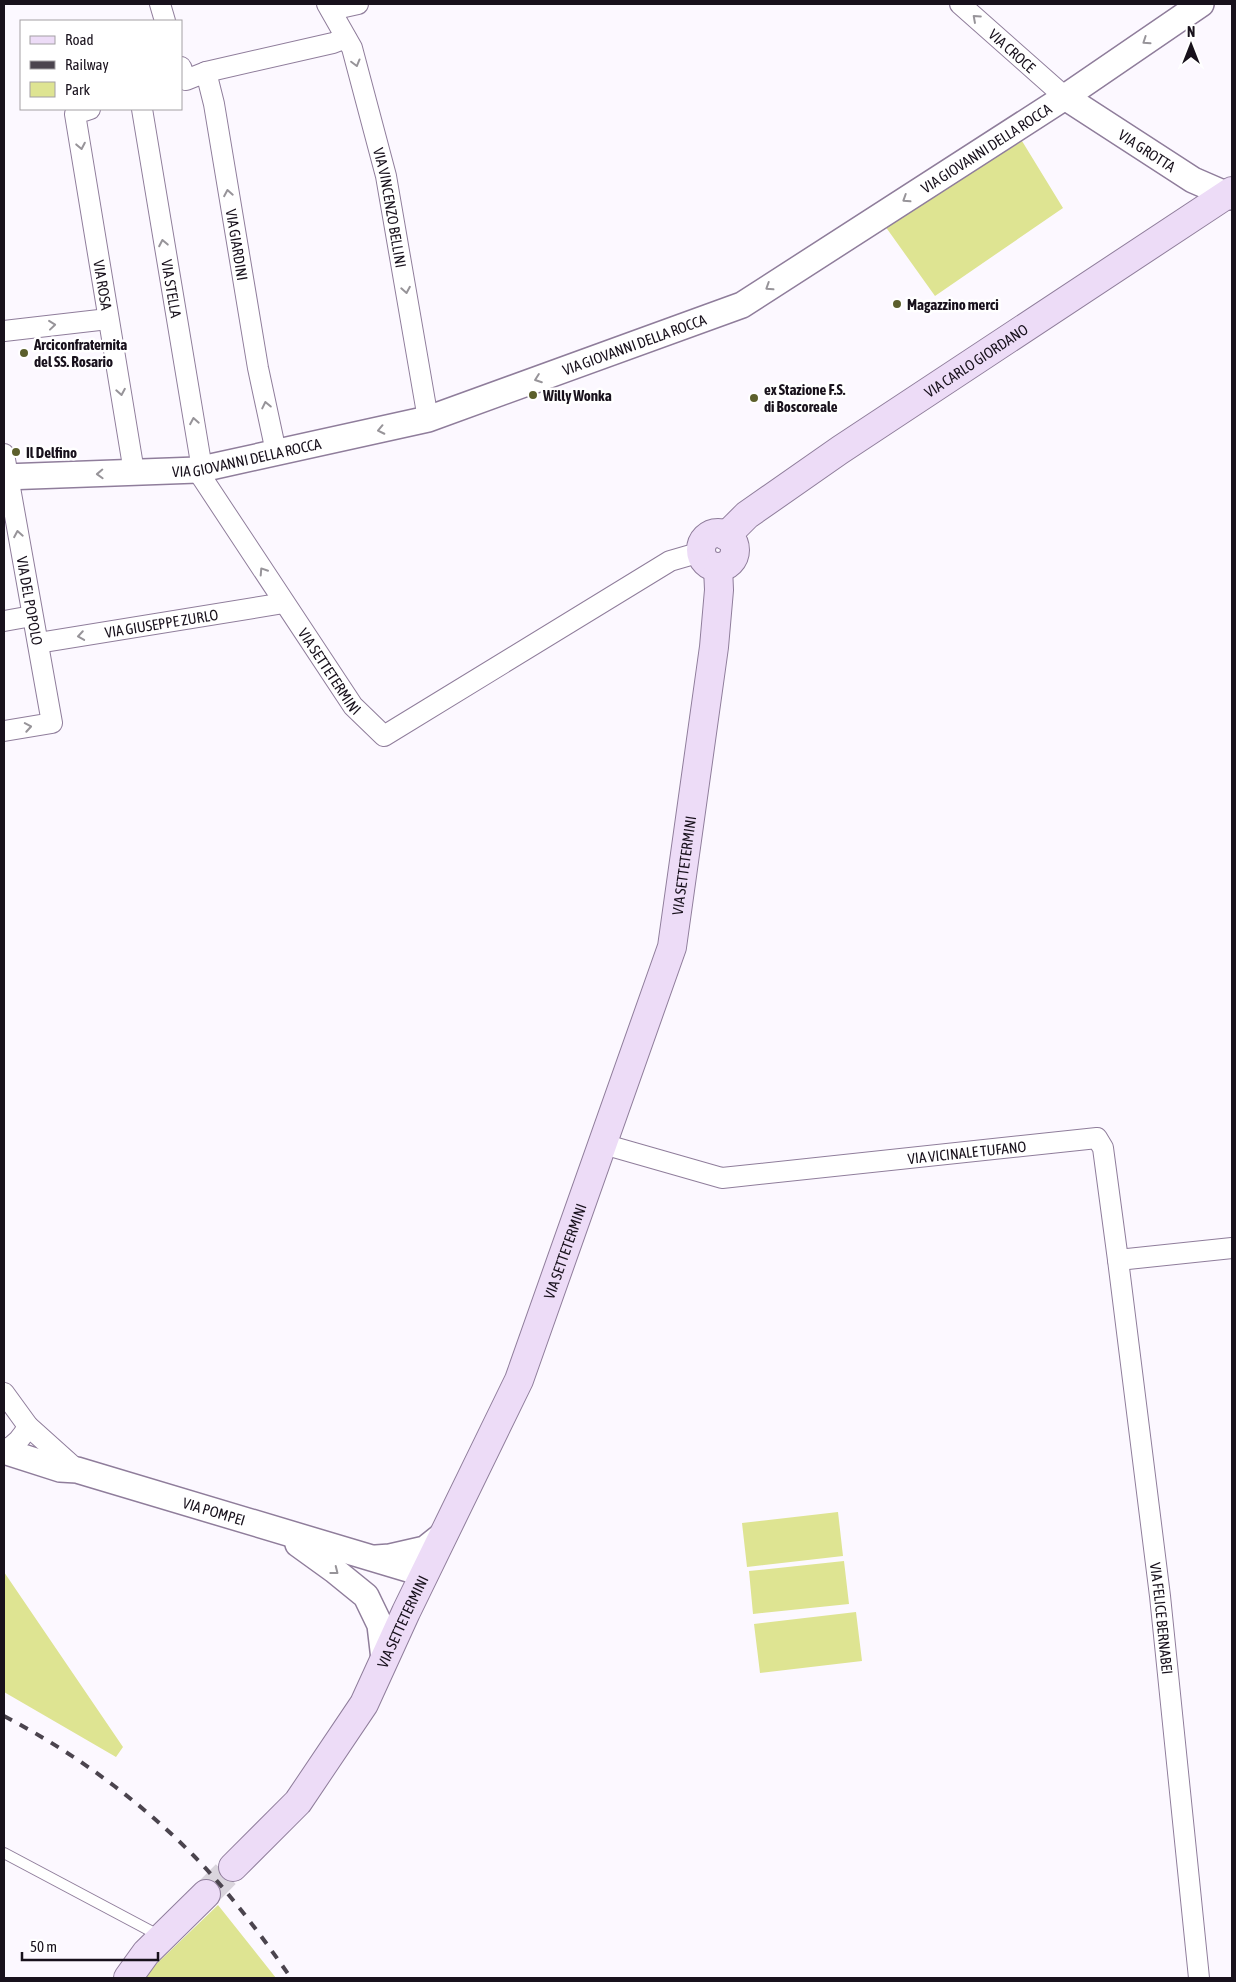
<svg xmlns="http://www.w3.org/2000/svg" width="1236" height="1982" viewBox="0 0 1236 1982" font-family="'Asap Condensed',sans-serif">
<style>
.green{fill:#dee492}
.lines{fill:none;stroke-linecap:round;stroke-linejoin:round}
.secondary-tunnel{stroke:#dad5dd;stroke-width:28;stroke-dasharray:28 14;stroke-linecap:butt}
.service-casing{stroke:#8f7d9b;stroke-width:12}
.minor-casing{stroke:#8f7d9b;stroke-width:22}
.tertiary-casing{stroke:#8f7d9b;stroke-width:28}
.secondary-casing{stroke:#8f7d9b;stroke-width:30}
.service{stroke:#fff;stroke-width:10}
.minor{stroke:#fff;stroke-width:20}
.tertiary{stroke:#fff;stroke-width:25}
.secondary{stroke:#eddcf7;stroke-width:28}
.rail{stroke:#4b444e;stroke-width:4;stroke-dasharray:9 9;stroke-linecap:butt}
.oneway{stroke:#979499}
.poi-dot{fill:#5c5f2c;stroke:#fff;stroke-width:2}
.labels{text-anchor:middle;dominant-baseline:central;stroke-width:5;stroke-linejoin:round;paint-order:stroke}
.street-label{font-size:15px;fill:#18111c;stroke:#fff}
.poi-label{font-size:15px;font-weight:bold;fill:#18111c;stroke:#fff;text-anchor:start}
</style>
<rect width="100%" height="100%" fill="#fcf8ff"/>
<path class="green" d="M1022,141L1063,208L935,296L885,226Z
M838,1512L843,1556L747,1567L742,1523Z
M844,1561L849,1604L753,1614L749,1571Z
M4,1572L123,1747L116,1757L4,1692Z
M856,1612L862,1661L760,1673L754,1624Z
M218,1905L276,1978H143L147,1973Z"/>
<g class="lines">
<path class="secondary-tunnel" d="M206,1894L233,1867"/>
<defs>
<path id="service" d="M4,1853L162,1937"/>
<g id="minor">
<path d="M160,4L165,21"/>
<path id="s1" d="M327,4L352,48L386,176L428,419"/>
<path id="s2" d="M960,4L1065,97"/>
<path d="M331,10L358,4"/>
<path id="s3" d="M181,67L186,80L206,72L214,104L258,368L276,452"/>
<path d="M206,72L333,43L346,38"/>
<path id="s4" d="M90,109L75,114L134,472"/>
<path id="s5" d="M142,109L202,469"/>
<path d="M4,331L108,319"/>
<path id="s6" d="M4,454L52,723L4,731"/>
<path id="s7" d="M197,470L353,706L384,736L670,561L701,552"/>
<path d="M4,621L32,616"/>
<path id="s8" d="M38,643L284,603"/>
<path id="s9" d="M603,1144L722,1178L1097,1138L1103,1148L1118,1260L1232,1248"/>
<path id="s10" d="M1118,1260L1160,1596L1199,1978"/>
<path d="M4,1393L28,1426L77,1470"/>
<path d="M4,1451C16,1444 22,1438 28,1426"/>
</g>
<g id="tertiary">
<path id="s11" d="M1065,97L1193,180L1232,197"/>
<path id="s12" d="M4,477L197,470L428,419L742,305L1065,97L1201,4"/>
<path id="s13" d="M4,1451L60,1469L77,1470L425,1574"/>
<path d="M298,1544L334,1570L366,1596L380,1625L384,1659"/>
<path d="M376,1558L390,1557L425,1549L445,1533"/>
</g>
<g id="secondary">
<circle cx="718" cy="550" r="17"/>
<path id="s14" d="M726,536L747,515L840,450L1232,191"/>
<path id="s15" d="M233,1867L298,1802L364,1704L406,1612L519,1380L672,947L714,647L719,590L718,567"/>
<path d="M128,1978L146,1953L206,1894"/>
</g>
</defs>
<use href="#service" class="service-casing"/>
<use href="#minor" class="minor-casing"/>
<use href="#tertiary" class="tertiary-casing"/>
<use href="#secondary" class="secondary-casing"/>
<use href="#service" class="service"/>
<use href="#minor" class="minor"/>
<use href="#tertiary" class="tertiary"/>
<use href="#secondary" class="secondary"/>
<path class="rail" d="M4,1716C73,1752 139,1800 194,1856C230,1893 261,1935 291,1978"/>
</g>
<defs><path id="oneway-chevron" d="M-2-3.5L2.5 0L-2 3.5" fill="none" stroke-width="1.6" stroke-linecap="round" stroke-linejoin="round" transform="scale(1.25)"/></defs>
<g class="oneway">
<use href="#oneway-chevron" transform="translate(976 18) rotate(-138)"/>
<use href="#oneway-chevron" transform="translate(1146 41) rotate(146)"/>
<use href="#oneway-chevron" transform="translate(356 63) rotate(75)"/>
<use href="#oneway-chevron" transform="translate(81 146) rotate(79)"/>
<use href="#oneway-chevron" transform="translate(228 193) rotate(-100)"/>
<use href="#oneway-chevron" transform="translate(906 199) rotate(147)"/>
<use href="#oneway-chevron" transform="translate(163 243) rotate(-101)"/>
<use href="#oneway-chevron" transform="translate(769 287) rotate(147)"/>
<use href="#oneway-chevron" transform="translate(406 290) rotate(80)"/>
<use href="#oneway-chevron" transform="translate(52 325) rotate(-6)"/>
<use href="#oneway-chevron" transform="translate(538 379) rotate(160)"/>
<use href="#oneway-chevron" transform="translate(121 392) rotate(80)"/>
<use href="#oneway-chevron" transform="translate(266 405) rotate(-102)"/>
<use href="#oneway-chevron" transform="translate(194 421) rotate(-100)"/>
<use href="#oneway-chevron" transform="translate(381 430) rotate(168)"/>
<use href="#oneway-chevron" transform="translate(100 474) rotate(178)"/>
<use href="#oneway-chevron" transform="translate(18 534) rotate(-100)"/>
<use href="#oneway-chevron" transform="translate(263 571) rotate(-123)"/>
<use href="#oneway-chevron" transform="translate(81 636) rotate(171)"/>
<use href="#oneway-chevron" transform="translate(28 727) rotate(-10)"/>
<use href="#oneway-chevron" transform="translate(335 1571) rotate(38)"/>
</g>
<g class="poi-dot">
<circle cx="897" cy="304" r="5"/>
<circle cx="24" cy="353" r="5"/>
<circle cx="533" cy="395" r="5"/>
<circle cx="754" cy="398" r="5"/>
<circle cx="16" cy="452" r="5"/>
</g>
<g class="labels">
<g class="street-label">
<text stroke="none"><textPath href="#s2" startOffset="70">VIA CROCE</textPath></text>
<text stroke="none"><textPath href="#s12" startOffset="1054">VIA GIOVANNI DELLA ROCCA</textPath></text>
<text stroke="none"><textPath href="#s11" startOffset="98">VIA GROTTA</textPath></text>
<text stroke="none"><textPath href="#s1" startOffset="215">VIA VINCENZO BELLINI</textPath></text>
<text stroke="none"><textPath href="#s3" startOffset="211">VIA GIARDINI</textPath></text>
<text stroke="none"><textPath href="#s4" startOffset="189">VIA ROSA</textPath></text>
<text stroke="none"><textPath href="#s5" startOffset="182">VIA STELLA</textPath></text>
<text stroke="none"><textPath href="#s12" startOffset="649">VIA GIOVANNI DELLA ROCCA</textPath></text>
<text stroke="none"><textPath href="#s14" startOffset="306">VIA CARLO GIORDANO</textPath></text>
<text stroke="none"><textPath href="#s12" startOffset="244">VIA GIOVANNI DELLA ROCCA</textPath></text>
<text stroke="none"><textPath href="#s6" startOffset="149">VIA DEL POPOLO</textPath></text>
<text stroke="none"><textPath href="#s8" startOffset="125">VIA GIUSEPPE ZURLO</textPath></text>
<text stroke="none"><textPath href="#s7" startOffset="241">VIA SETTETERMINI</textPath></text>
<text stroke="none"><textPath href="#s15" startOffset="1111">VIA SETTETERMINI</textPath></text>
<text stroke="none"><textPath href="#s9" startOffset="370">VIA VICINALE TUFANO</textPath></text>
<text stroke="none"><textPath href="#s15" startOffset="706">VIA SETTETERMINI</textPath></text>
<text stroke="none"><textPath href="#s13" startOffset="219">VIA POMPEI</textPath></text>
<text stroke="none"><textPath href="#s10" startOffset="361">VIA FELICE BERNABEI</textPath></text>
<text stroke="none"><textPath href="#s15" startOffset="301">VIA SETTETERMINI</textPath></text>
</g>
<g class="poi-label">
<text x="907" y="304">Magazzino merci</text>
<text x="34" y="344">Arciconfraternita<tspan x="34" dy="17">del SS. Rosario</tspan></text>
<text x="764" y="389">ex Stazione F.S.<tspan x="764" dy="17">di Boscoreale</tspan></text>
<text x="543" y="395">Willy Wonka</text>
<text x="26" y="452">Il Delfino</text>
</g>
</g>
<rect width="1236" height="1982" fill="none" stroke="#18111c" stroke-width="10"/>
<rect x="20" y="20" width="162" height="90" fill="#ffffff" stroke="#a3a0a4"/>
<rect x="30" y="36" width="25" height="8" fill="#eddcf7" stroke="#a3a0a4"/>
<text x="65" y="45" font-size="15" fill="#18111c">Road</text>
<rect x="30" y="61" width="25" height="8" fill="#4b444e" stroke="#a3a0a4"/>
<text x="65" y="70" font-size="15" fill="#18111c">Railway</text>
<rect x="30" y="82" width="25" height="15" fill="#dee492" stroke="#a3a0a4"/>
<text x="65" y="95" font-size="15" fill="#18111c">Park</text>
<g transform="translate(1191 45)" stroke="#ffffff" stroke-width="4" paint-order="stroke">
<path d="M0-4L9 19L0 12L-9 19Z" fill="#18111c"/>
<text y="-8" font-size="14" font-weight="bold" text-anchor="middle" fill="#18111c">N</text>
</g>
<path d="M22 1952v8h136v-8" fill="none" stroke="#18111c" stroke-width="2.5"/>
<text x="30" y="1952" font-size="15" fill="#18111c" stroke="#ffffff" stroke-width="4" paint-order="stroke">50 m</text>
</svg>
